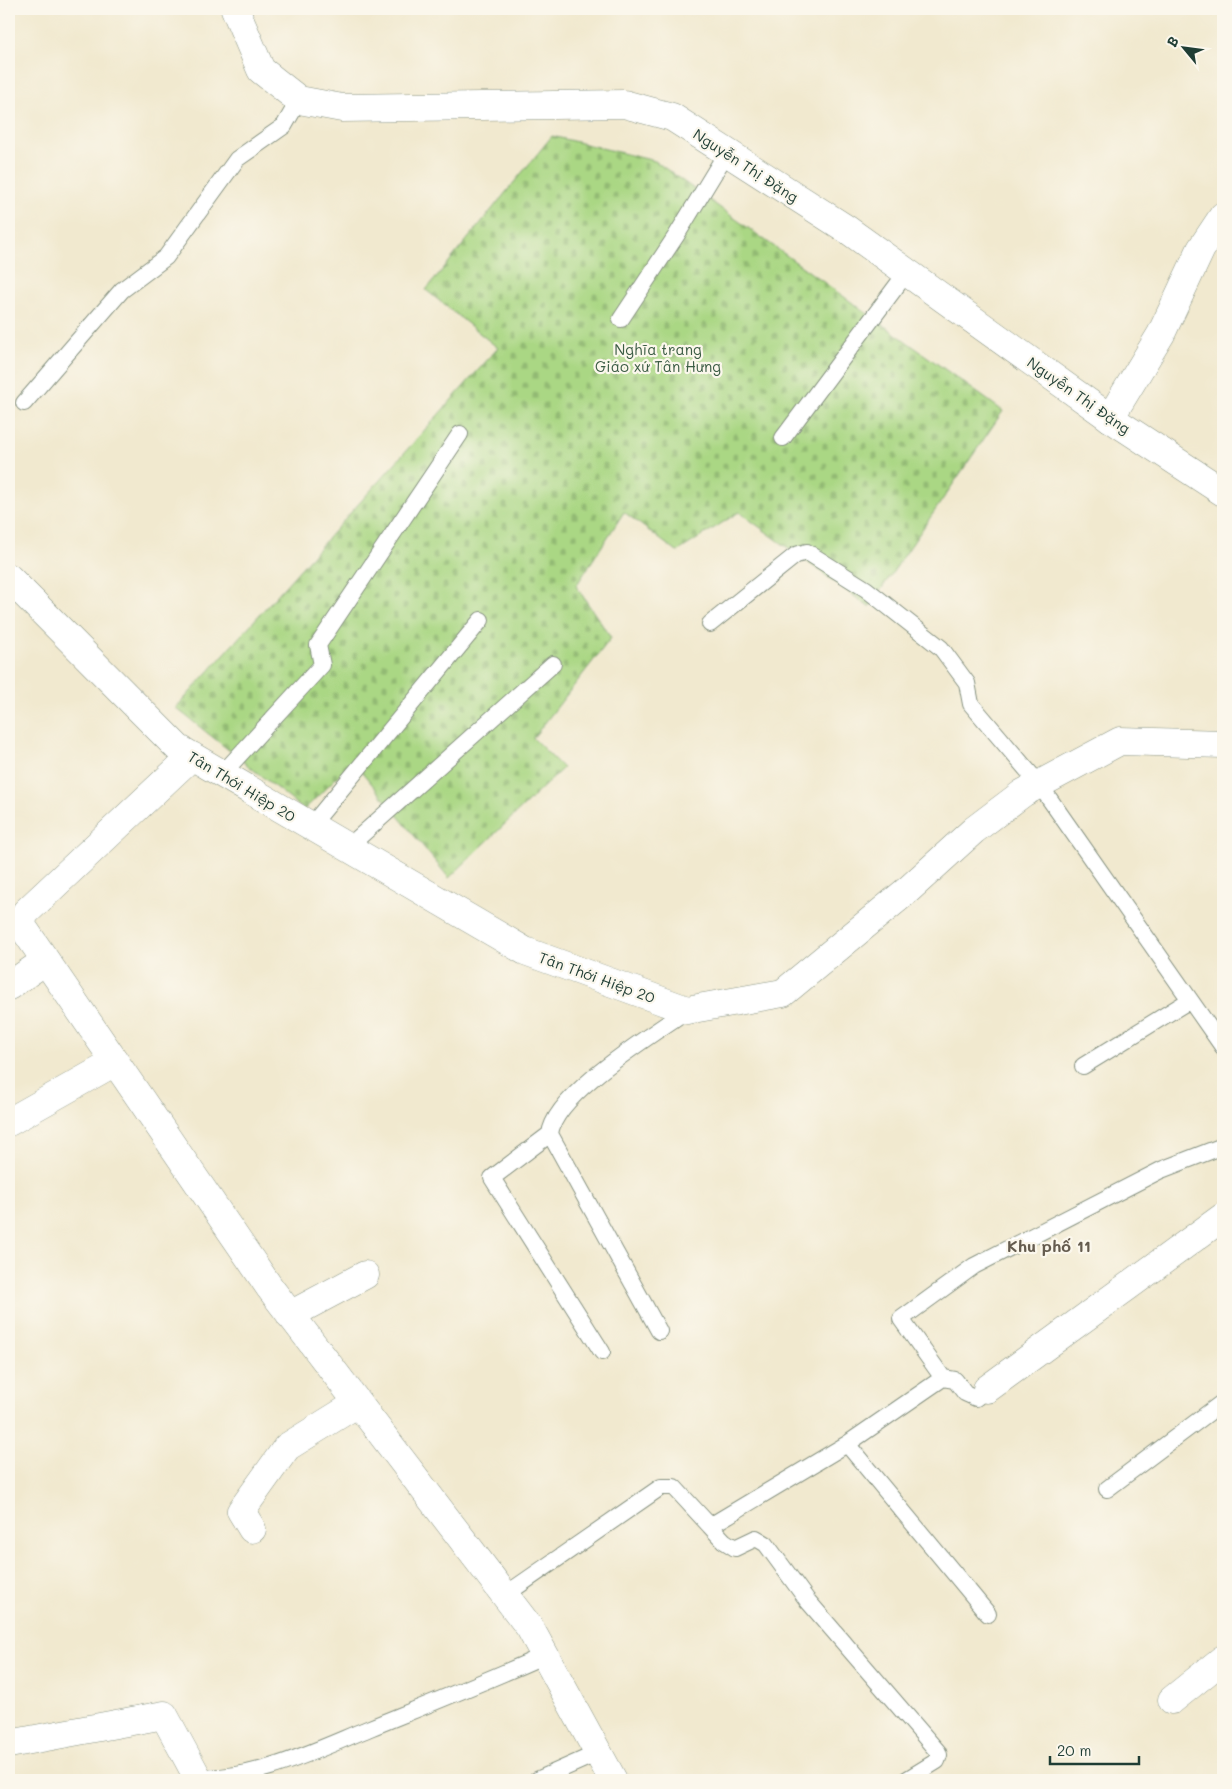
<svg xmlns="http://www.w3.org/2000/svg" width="1232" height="1789" viewBox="0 0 1232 1789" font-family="Mali,sans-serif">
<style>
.cemetery{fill:url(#cemetery-stones);stroke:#648a5c}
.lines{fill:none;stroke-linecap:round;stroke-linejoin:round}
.service-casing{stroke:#889382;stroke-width:18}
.minor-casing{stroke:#889382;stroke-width:29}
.tertiary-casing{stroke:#889382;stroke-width:29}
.service{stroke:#fff;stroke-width:16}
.minor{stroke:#fff;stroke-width:28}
.tertiary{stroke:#fff;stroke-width:28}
.labels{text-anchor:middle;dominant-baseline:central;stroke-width:4.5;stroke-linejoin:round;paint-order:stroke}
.street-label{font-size:15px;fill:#1f3d34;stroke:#fbf7ec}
.park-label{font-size:15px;fill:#3b5c44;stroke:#fbf7ec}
.neighbourhood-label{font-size:16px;font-weight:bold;fill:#655c4f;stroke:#fbf7ec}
</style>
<defs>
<pattern id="cemetery-stones" width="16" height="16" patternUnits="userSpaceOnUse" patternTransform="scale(1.25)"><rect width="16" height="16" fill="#aad784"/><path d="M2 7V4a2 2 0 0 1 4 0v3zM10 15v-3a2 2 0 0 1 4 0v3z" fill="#92b973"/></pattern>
</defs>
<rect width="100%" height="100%" fill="#fbf7ec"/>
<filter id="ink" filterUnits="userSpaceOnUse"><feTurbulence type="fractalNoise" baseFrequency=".02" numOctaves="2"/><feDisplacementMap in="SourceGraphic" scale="10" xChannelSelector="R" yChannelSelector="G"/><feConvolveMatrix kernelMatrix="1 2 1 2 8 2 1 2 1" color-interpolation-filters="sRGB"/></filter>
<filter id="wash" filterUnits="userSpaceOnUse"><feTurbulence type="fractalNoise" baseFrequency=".0096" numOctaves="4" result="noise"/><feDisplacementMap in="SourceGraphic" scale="20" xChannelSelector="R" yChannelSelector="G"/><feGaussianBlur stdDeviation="1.12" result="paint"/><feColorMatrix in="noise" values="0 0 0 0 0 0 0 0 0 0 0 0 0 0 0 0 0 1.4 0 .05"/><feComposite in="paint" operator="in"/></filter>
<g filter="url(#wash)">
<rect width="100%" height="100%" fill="#f1e9cf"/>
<path class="cemetery" d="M552,136L655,161L1003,411L869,607L739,512L677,552L624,512L576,586L611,638L533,738L563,768L449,878L353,761L304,810L176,708L498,348L426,290Z"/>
</g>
<g filter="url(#ink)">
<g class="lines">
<defs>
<path id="service" d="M621,319L676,236L727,152
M24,403L122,290L166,257L237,159L284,126L299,100
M783,438L907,272
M710,624L796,555L807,552L866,589L941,648L967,683L971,704L1039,784L1223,1047
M222,774L322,665L318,645L460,434
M310,827L481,620
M347,848L553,664
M1083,1066L1190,1000
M550,1134L659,1331
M602,1352L492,1178L550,1134C554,1094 654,1034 687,1010
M943,1378L901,1319L974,1266L1161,1170L1223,1146
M847,1444L988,1614
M1107,1489L1223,1402
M710,1526L724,1541L735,1548L756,1538L766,1544L807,1600L938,1752L939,1755L937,1761L906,1780
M505,1595L661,1487H674L710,1526L847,1444L943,1378L955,1380L965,1393L976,1398L987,1389
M197,1777C253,1782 318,1749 370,1728C429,1704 487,1681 545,1655
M537,1780L598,1753"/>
<path id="minor" d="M1110,418L1161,334L1201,249L1223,216
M9,578L178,748L525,951L687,1010L783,993L909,889L974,830L1023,793L1120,741L1223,744
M192,756L26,912L20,923L270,1288L530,1628L613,1780
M9,986L45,961
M9,1122L115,1062
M290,1315L365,1275
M987,1389L1223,1217
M252,1529L241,1511L287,1447L358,1403
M1172,1700L1223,1659
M9,1744L164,1715L199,1780"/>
<path id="tertiary" d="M235,9L261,70L299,100L342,108L624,104L672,117L848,230L1110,418L1223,492"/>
</defs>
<use href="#service" class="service-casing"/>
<use href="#minor" class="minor-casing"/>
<use href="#tertiary" class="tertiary-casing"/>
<use href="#service" class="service"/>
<use href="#minor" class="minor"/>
<use href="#tertiary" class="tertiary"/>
</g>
</g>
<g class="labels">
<g class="street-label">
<text transform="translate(746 165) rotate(33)">Nguyễn Thị Đặng</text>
<text transform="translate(1079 395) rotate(35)">Nguyễn Thị Đặng</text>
<text transform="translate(242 786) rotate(31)">Tân Thới Hiệp 20</text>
<text transform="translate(597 977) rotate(20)">Tân Thới Hiệp 20</text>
</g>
<g class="park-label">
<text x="658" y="349">Nghĩa trang<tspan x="658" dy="17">Giáo xứ Tân Hưng</tspan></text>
</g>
<g class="neighbourhood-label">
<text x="1049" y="1245">Khu phố 11</text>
</g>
</g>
<rect width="1232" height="1789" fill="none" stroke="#fbf7ec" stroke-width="30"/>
<g transform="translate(1184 48) rotate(299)" stroke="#fbf7ec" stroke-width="4" paint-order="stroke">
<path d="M0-4L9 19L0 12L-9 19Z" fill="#1f3d34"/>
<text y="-8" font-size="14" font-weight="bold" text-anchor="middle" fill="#1f3d34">B</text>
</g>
<path d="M1050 1756v8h89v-8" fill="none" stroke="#1f3d34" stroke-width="2.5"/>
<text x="1057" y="1756" font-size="15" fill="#1f3d34" stroke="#fbf7ec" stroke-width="4" paint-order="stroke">20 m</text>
</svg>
